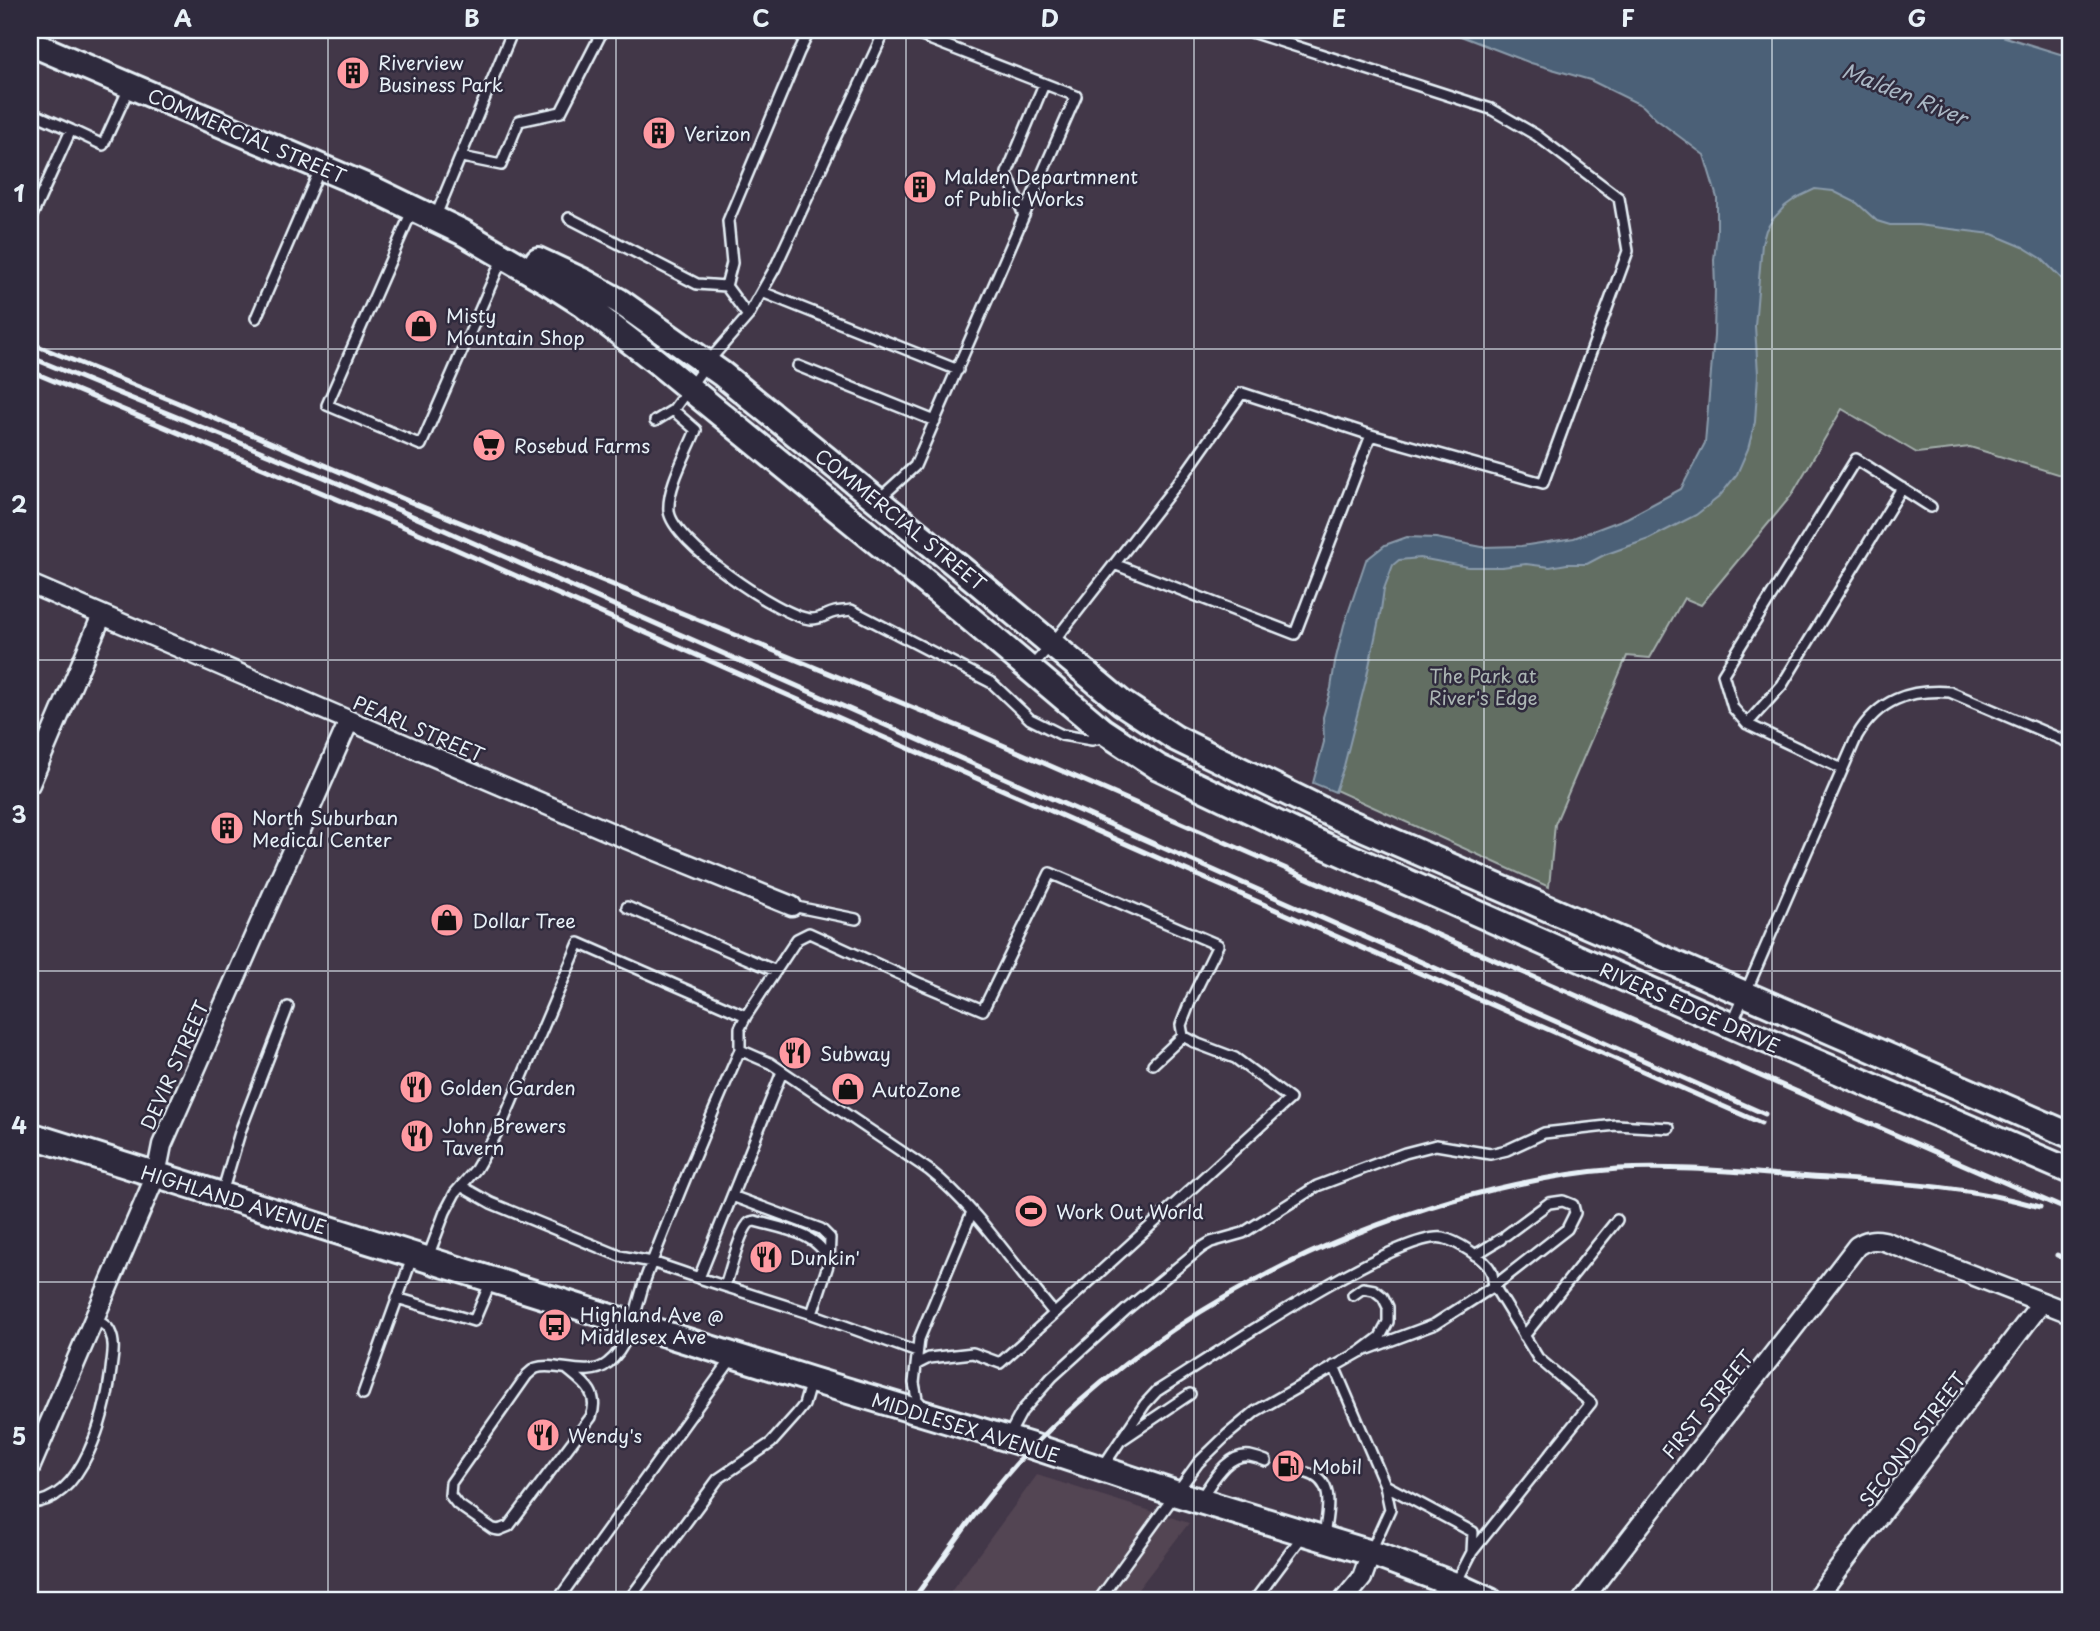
<svg xmlns="http://www.w3.org/2000/svg" width="2100" height="1631" viewBox="0 0 2100 1631" font-family="'Playpen Sans',sans-serif">
<style>
.built{fill:#524452}
.green{fill:#626e62;stroke:#a5b0ad;stroke-width:2}
.water{fill:#4c6177;stroke:#8a9bab;stroke-width:2}
.lines{fill:none;stroke-linecap:round;stroke-linejoin:round}
.service-casing{stroke:#e8f1f8;stroke-width:14}
.minor-casing{stroke:#e8f1f8;stroke-width:23}
.secondary-casing{stroke:#e8f1f8;stroke-width:30}
.service{stroke:#2f2a3d;stroke-width:9}
.minor{stroke:#2f2a3d;stroke-width:18}
.secondary{stroke:#2f2a3d;stroke-width:24}
.rail{stroke:#e8f1f8;stroke-width:5}
.grid{fill:none;stroke:#e8f1f8;stroke-width:2;stroke-opacity:0.55}
.labels{text-anchor:middle;dominant-baseline:central;stroke-width:5;stroke-linejoin:round;paint-order:stroke}
.poi-label{font-size:19px;fill:#e8f1f8;stroke:#2f2a3d;text-anchor:start}
.street-label{font-size:19px;fill:#e8f1f8;stroke:#2f2a3d}
.park-label{font-size:19px;fill:#acb6b4;stroke:#2f2a3d}
.water-label{font-size:21px;font-style:italic;fill:#aab7c4;stroke:#2f2a3d}
.neatline{fill:none;stroke:#e8f1f8;stroke-width:2.5}
.grid-label{font-size:23px;text-anchor:middle;font-weight:bold;fill:#e8f1f8}
</style>
<rect width="100%" height="100%" fill="#423748"/>
<filter id="ink" filterUnits="userSpaceOnUse"><feTurbulence type="fractalNoise" baseFrequency=".0143" numOctaves="2"/><feDisplacementMap in="SourceGraphic" scale="14" xChannelSelector="R" yChannelSelector="G"/><feConvolveMatrix kernelMatrix="1 2 1 2 8 2 1 2 1" color-interpolation-filters="sRGB"/></filter>
<g filter="url(#ink)">
<path class="built" d="M1037,1475L1189,1523L1129,1601H944Z"/>
<path class="green" d="M1817,183L1995,228L2042,252L2070,282V478L1970,447L1917,453L1842,409L1791,496L1701,605L1684,598L1650,658L1627,656L1555,824L1549,887L1331,788L1393,552L1474,562L1693,511L1760,229L1791,193Z"/>
<path class="water" d="M1445,30H2070L2014,32L2005,37L2070,57V287L2041,258L2023,247L1992,234L1918,225H1890L1877,221L1857,203L1833,191L1815,189L1796,198L1785,206L1773,219L1766,230L1762,244L1755,326L1758,374L1755,422L1748,449L1737,474L1719,497L1696,515L1649,539L1604,555L1587,564H1567L1550,567L1526,564L1502,567H1468L1420,558L1399,560L1393,565L1384,589L1381,610L1366,680L1344,766L1335,792L1313,783L1324,742L1323,717L1331,688L1335,662L1344,625L1366,560L1385,545L1407,537L1436,538L1482,547L1521,546L1574,538L1627,518L1681,489L1705,443L1714,336L1715,288L1714,260L1717,232V198L1704,155L1656,119L1643,106L1590,80L1531,63Z"/>
<g class="lines">
<defs>
<path id="service" d="M30,112L71,130
M462,157L501,165L519,121L561,112L603,30
M412,211L327,405L421,445L503,257
M1024,216L1007,173L1044,84
M435,218L513,30
M569,218L697,284L726,286
M30,220L71,130L103,145L129,88
M762,292L958,370
M748,316L726,286L732,263L728,221L799,52L810,30
M256,318L320,169
M798,366L935,421
M673,410L696,430C687,453 667,487 669,511C672,542 779,616 810,619C820,620 826,614 835,612C840,611 846,611 851,610L992,683L1030,719L1062,735L1092,740L1105,737
M655,421L673,410L707,363L748,316L775,268L885,30
M879,499L915,466L1076,96L906,30
M1114,564L1295,634L1371,435
M1031,667L1052,644L1187,471L1242,393L1371,435L1543,483L1628,251L1619,198L1536,135L1491,109L1245,30
M1747,724L1782,685L1902,488
M1842,769L1747,724L1733,708L1723,674L1856,459L1931,507
M792,906L856,919
M627,907L776,971
M1732,1024L1857,736C1878,700 1909,689 1950,692L2070,743
M740,1050L770,1063L929,1170C976,1207 1015,1267 1054,1313
M1153,1064L1183,1036
M461,1186L491,1203L620,1256L652,1262L699,1278L812,1314L917,1352
M222,1193L241,1129L288,1007
M732,1196L821,1229L830,1238L829,1262L812,1314
M1475,1255L1501,1239
M428,1257L445,1212L455,1193L476,1169L502,1124L579,943L746,1016
M699,1278L782,1072
M725,1286C731,1270 737,1241 746,1227C749,1222 750,1222 755,1221C779,1228 821,1233 828,1261
M397,1298L474,1321L491,1281
M1524,1336L1617,1220
M1334,1366L1385,1485L1390,1509L1371,1551
M567,1369C584,1383 600,1393 591,1417L509,1526L499,1530L493,1529L457,1504L450,1495L451,1483L527,1375C530,1372 532,1370 536,1368C555,1361 588,1380 608,1363C634,1342 636,1301 648,1272C677,1197 708,1123 740,1050V1028L746,1016L797,939L809,933L921,984L983,1010L1050,873L1218,945L1190,1002L1181,1025L1183,1036L1198,1044L1235,1058L1290,1099L1000,1363L973,1353L929,1358L917,1364
M363,1394L412,1258
M923,1407L917,1399L914,1383L919,1339L972,1212
M1008,1437L1022,1411L1052,1377L1127,1309L1201,1248L1211,1242L1243,1233L1317,1186L1405,1153L1436,1145L1490,1154L1507,1150L1544,1133L1616,1125L1669,1128
M1120,1441L1145,1404L1157,1391C1204,1362 1398,1230 1443,1238C1456,1241 1485,1258 1491,1271C1493,1275 1493,1281 1494,1286L1435,1324L1360,1352
M1102,1468L1120,1441L1190,1394
M1307,1473C1337,1481 1327,1513 1324,1536
M1385,1485L1473,1532L1472,1552L1456,1583
M1200,1499C1212,1483 1226,1453 1250,1456C1255,1457 1261,1459 1266,1461
M30,1503C84,1501 106,1412 111,1370C112,1358 116,1344 110,1332C108,1326 100,1322 94,1319
M1472,1552L1591,1403L1538,1358L1494,1286L1567,1229L1575,1213L1573,1205L1563,1201L1549,1203L1506,1235
M557,1601L733,1357
M628,1601L718,1479L771,1443L796,1415L804,1405L811,1381
M1098,1601L1198,1463L1227,1435L1256,1411L1360,1352L1380,1337L1388,1322V1307L1383,1297L1374,1290L1363,1288L1353,1295
M1254,1601L1304,1534"/>
<path id="minor" d="M30,584L612,833L792,906
M30,784L102,615
M30,1468L156,1175L162,1145L349,721
M1343,1601L1362,1578L1371,1553
M1582,1601C1672,1482 1766,1365 1857,1246C1866,1240 1873,1239 1884,1241L2070,1313
M1814,1601L2042,1302"/>
<path id="secondary" d="M30,43L377,191L462,232L548,282L581,303L657,362L954,605L1102,730L1158,767L1312,840L1691,1008L2070,1171
M538,260L583,281L619,301L722,374L975,580L1122,703L1175,738L1335,816L2070,1135
M30,1135L812,1380L1032,1446L1177,1494L1371,1553L1455,1585L1490,1601"/>
</defs>
<use href="#service" class="service-casing"/>
<use href="#minor" class="minor-casing"/>
<use href="#secondary" class="secondary-casing"/>
<use href="#service" class="service"/>
<use href="#minor" class="minor"/>
<use href="#secondary" class="secondary"/>
<path class="rail" d="M30,343L176,402L413,503L975,733L2070,1211
M30,357L326,478L442,529L1765,1114
M30,371L421,534L1761,1123
M2057,1255L2070,1261
M912,1601C951,1548 988,1491 1035,1444C1148,1328 1298,1245 1453,1200C1507,1185 1562,1173 1618,1169C1678,1166 1738,1172 1798,1176C1880,1182 1961,1184 2040,1207"/>
</g>
</g>
<path class="grid" d="M328,30V1601M616,30V1601M906,30V1601M1194,30V1601M1484,30V1601M1772,30V1601M30,349H2070M30,660H2070M30,971H2070M30,1282H2070"/>
<defs>
<symbol id="building-disc" viewBox="-11 -11 22 22"><circle r="9.5" fill="#ff9aa2" stroke="#2f2a3d"/><path d="M-4-6H4V6H1V3H-1V6H-4ZM-2.5-4.3h1.7v1.8h-1.7ZM.8-4.3h1.7v1.8H.8ZM-2.5-1h1.7V.8h-1.7ZM.8-1h1.7V.8H.8Z" fill="#111"/></symbol>
<symbol id="shop-disc" viewBox="-11 -11 22 22"><circle r="9.5" fill="#ff9aa2" stroke="#2f2a3d"/><path d="M-5-2.5h2.3a2.7 3.5 0 0 1 5.4 0H5L5.5 6h-11ZM-1.5-2.5h3a1.5 2.3 0 0 0-3 0Z" fill="#111"/></symbol>
<symbol id="supermarket-disc" viewBox="-11 -11 22 22"><circle r="9.5" fill="#ff9aa2" stroke="#2f2a3d"/><path d="M-6-5.5h2.5l.6 2H6L4.5 2H-2.5L-4.4-4H-6ZM-1.5 3.2a1.3 1.3 0 1 0 .1 0ZM3 3.2a1.3 1.3 0 1 0 .1 0Z" fill="#111"/></symbol>
<symbol id="restaurant-disc" viewBox="-11 -11 22 22"><circle r="9.5" fill="#ff9aa2" stroke="#2f2a3d"/><path d="M-5-6h1v4h1v-4h1v4h1v-4h1v5L-1.5 .5V6h-2V.5L-5-1ZM5-6V6H3V1.5H1.5Q1.5-4 5-6Z" fill="#111"/></symbol>
<symbol id="stadium-disc" viewBox="-11 -11 22 22"><circle r="9.5" fill="#ff9aa2" stroke="#2f2a3d"/><path d="M0-5a6.5 5 0 1 0 0 10a6.5 5 0 1 0 0-10ZM-3.5-1.8h7v3.6h-7Z" fill="#111"/></symbol>
<symbol id="bus-disc" viewBox="-11 -11 22 22"><circle r="9.5" fill="#ff9aa2" stroke="#2f2a3d"/><path d="M-5-6H5V4H4V6H2V4H-2V6H-4V4H-5ZM-3.5-4V0h7V-4ZM-3.5 1.2v1.5H-2V1.2ZM2 1.2v1.5H3.5V1.2Z" fill="#111"/></symbol>
<symbol id="fuel-disc" viewBox="-11 -11 22 22"><circle r="9.5" fill="#ff9aa2" stroke="#2f2a3d"/><path d="M-5.5-6h7V0h2V4h1.3V-2.5L3-4.5l.8-.8L6-3V5H2.5V1h-1V6h-7ZM-4.2-4.7v3.2H.2V-4.7Z" fill="#111"/></symbol>
</defs>
<g fill-rule="evenodd">
<use href="#building-disc" x="334" y="54" width="38" height="38"/>
<use href="#building-disc" x="640" y="114" width="38" height="38"/>
<use href="#building-disc" x="901" y="168" width="38" height="38"/>
<use href="#shop-disc" x="402" y="307" width="38" height="38"/>
<use href="#supermarket-disc" x="470" y="426" width="38" height="38"/>
<use href="#building-disc" x="208" y="809" width="38" height="38"/>
<use href="#shop-disc" x="428" y="901" width="38" height="38"/>
<use href="#restaurant-disc" x="776" y="1034" width="38" height="38"/>
<use href="#restaurant-disc" x="397" y="1068" width="38" height="38"/>
<use href="#shop-disc" x="829" y="1070" width="38" height="38"/>
<use href="#restaurant-disc" x="398" y="1117" width="38" height="38"/>
<use href="#stadium-disc" x="1012" y="1192" width="38" height="38"/>
<use href="#restaurant-disc" x="747" y="1238" width="38" height="38"/>
<use href="#bus-disc" x="536" y="1306" width="38" height="38"/>
<use href="#restaurant-disc" x="524" y="1416" width="38" height="38"/>
<use href="#fuel-disc" x="1269" y="1447" width="38" height="38"/>
</g>
<g class="labels">
<g class="poi-label">
<text x="378" y="62">Riverview<tspan x="378" dy="22">Business Park</tspan></text>
<text x="684" y="133">Verizon</text>
<text x="944" y="176">Malden Departmnent<tspan x="944" dy="22">of Public Works</tspan></text>
<text x="446" y="315">Misty<tspan x="446" dy="22">Mountain Shop</tspan></text>
<text x="514" y="445">Rosebud Farms</text>
<text x="252" y="817">North Suburban<tspan x="252" dy="22">Medical Center</tspan></text>
<text x="472" y="920">Dollar Tree</text>
<text x="820" y="1053">Subway</text>
<text x="440" y="1087">Golden Garden</text>
<text x="872" y="1089">AutoZone</text>
<text x="442" y="1125">John Brewers<tspan x="442" dy="22">Tavern</tspan></text>
<text x="1056" y="1211">Work Out World</text>
<text x="790" y="1257">Dunkin'</text>
<text x="580" y="1314">Highland Ave @<tspan x="580" dy="22">Middlesex Ave</tspan></text>
<text x="568" y="1435">Wendy's</text>
<text x="1312" y="1466">Mobil</text>
</g>
<g class="street-label">
<text transform="translate(247 135) rotate(23)">COMMERCIAL STREET</text>
<text transform="translate(901 519) rotate(39)">COMMERCIAL STREET</text>
<text transform="translate(419 728) rotate(23)">PEARL STREET</text>
<text transform="translate(1690 1007) rotate(24)">RIVERS EDGE DRIVE</text>
<text transform="translate(174 1065) rotate(-66)">DEVIR STREET</text>
<text transform="translate(234 1199) rotate(17)">HIGHLAND AVENUE</text>
<text transform="translate(1707 1404) rotate(-51)">FIRST STREET</text>
<text transform="translate(966 1427) rotate(17)">MIDDLESEX AVENUE</text>
<text transform="translate(1912 1439) rotate(-53)">SECOND STREET</text>
</g>
<g class="park-label">
<text x="1483" y="675">The Park at<tspan x="1483" dy="22">River's Edge</tspan></text>
</g>
<g class="water-label">
<text transform="translate(1905 93) rotate(22)">Malden River</text>
</g>
</g>
<rect width="2100" height="1631" fill="none" stroke="#2f2a3d" stroke-width="77"/>
<rect x="38" y="38" width="2024" height="1554" class="neatline"/>
<g class="grid-label">
<text x="183" y="27">A</text>
<text x="472" y="27">B</text>
<text x="761" y="27">C</text>
<text x="1050" y="27">D</text>
<text x="1339" y="27">E</text>
<text x="1628" y="27">F</text>
<text x="1917" y="27">G</text>
<text x="19" y="202">1</text>
<text x="19" y="513">2</text>
<text x="19" y="823">3</text>
<text x="19" y="1134">4</text>
<text x="19" y="1445">5</text>
</g>
</svg>
